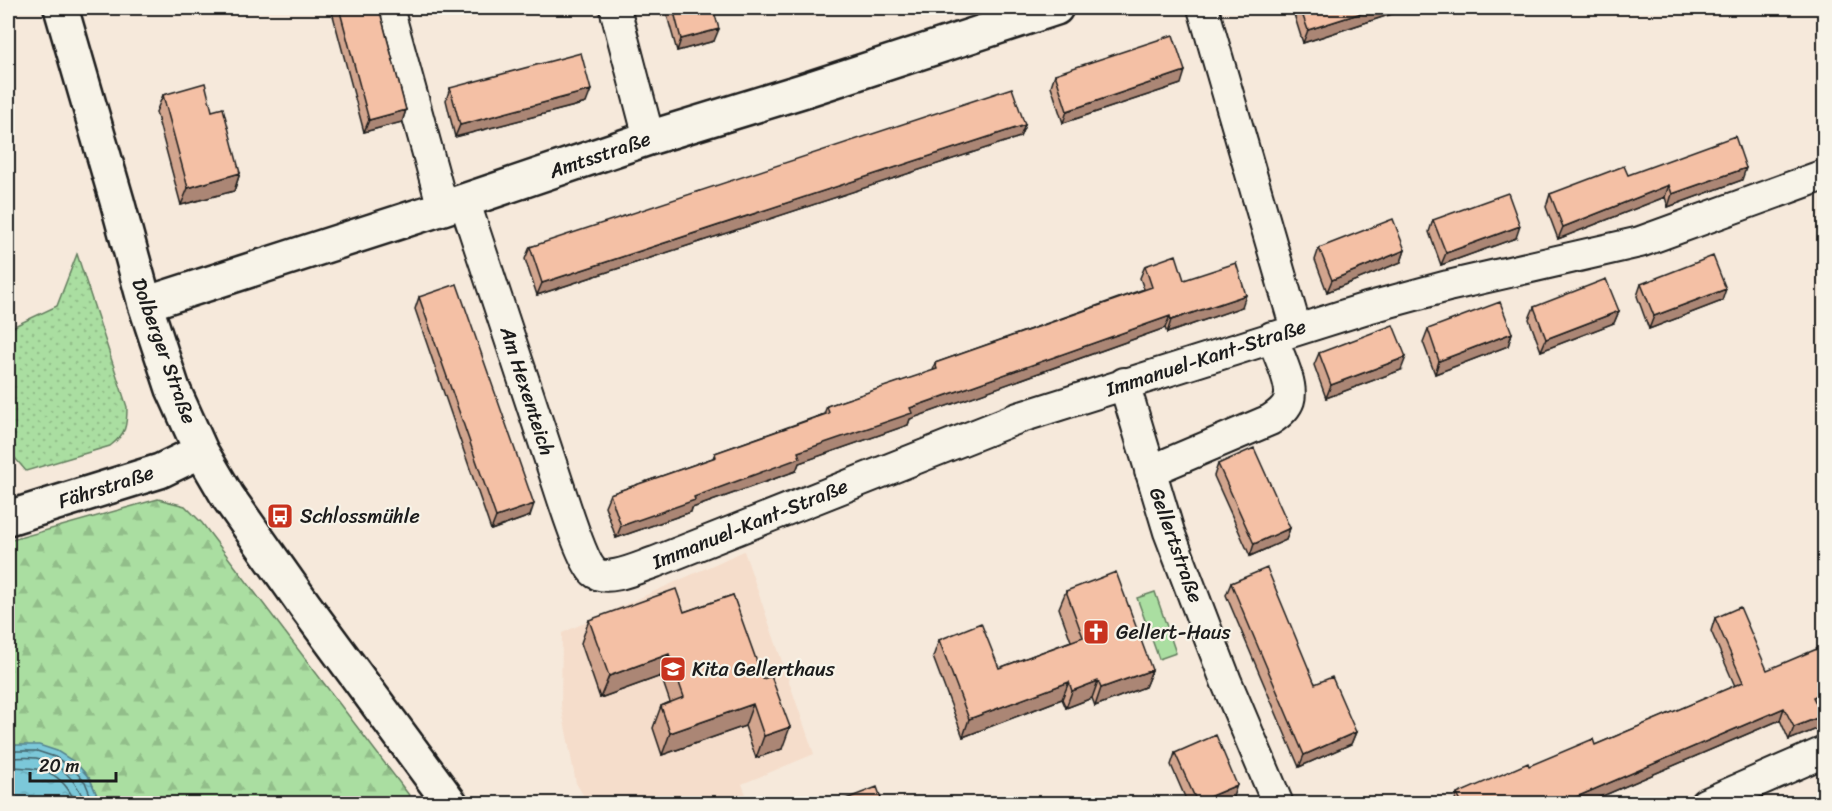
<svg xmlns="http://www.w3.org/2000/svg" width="1832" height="811" viewBox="0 0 1832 811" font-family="Sriracha,sans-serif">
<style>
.built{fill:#f5ddcb}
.grass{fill:url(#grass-dots);stroke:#637d5e;stroke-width:1.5}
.forest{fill:url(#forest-firs);stroke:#637d5e;stroke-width:1.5}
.pitch{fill:#aadea1;stroke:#637d5e;stroke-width:1.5}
.water{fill:url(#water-ripples);stroke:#55838d;stroke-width:1.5}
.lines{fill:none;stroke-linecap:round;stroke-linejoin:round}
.shore{stroke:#426168;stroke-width:1.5}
.minor-casing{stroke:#1c1c1c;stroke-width:34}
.tertiary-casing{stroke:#1c1c1c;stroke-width:38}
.secondary-casing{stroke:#1c1c1c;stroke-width:38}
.minor{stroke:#f7f3e8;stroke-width:30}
.tertiary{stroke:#f7f3e8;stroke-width:33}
.secondary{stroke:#f7f3e8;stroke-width:33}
.wall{fill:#d2a58e;stroke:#1c1c1c;stroke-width:1.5}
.shaded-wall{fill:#ab8674;stroke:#1c1c1c;stroke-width:1.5}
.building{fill:#f4c0a5;stroke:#1c1c1c;stroke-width:1.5}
.labels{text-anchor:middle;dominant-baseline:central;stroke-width:4.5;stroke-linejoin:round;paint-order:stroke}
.street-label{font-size:20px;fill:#1c1c1c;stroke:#f7f3e8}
.poi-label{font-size:20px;fill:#1c1c1c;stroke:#f7f3e8;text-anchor:start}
</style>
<defs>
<pattern id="grass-dots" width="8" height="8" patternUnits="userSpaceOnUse" patternTransform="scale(1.5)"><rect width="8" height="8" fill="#aadea1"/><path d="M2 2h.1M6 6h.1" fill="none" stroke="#92be8a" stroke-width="1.8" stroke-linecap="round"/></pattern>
<pattern id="forest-firs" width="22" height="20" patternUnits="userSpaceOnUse" patternTransform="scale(1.5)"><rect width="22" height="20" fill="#aadea1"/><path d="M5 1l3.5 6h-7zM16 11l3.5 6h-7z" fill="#92be8a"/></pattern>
<pattern id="water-ripples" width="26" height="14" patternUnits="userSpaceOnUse" patternTransform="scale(1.5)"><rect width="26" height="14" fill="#7bc8d9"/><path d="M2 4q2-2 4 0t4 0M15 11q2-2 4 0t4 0" fill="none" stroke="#6aabba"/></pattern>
</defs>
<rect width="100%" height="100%" fill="#f6e9db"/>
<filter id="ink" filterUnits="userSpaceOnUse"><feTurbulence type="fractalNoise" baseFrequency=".0167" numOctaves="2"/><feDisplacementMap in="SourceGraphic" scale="12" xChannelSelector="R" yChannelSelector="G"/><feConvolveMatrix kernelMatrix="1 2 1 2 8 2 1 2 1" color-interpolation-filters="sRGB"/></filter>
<g filter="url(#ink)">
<path class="built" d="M744,551L814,754L742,784L749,803H588L576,783L561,705L562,633Z"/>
<path class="grass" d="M77,254L127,407C127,426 126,434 110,446L26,471L8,450V329L57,306Z"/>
<path class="forest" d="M158,499L185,506L202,523L415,803H100L90,779L76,763L8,745V541Z"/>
<path class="pitch" d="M1155,592L1176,653L1159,659L1137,598Z"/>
<path class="water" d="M8,745H39L57,751L76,763L90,779L100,803H8Z"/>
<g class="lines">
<path class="shore" d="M8,751H37L55,757L72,768L85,782L94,804
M8,758C17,758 27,757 36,758C61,762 77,782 86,804
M8,767C41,768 61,769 76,804"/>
<defs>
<path id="minor" d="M388,8L443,208
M615,8L649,138
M1203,8L1296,329
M464,200C494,292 525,383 555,475C561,493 582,562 594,572C606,583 640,567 655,562L1018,418L1367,308L1448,286L1640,242L1824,175
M1124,383L1169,532L1226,681L1278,804
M1150,471L1270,420C1278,415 1286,409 1289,400C1294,384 1277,352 1272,337
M1705,804L1824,752"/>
<path id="tertiary" d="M145,304L443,208L649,138L802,91L1056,8"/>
<path id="secondary" d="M61,8L117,201L145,304L173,389L201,451L228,497L305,606L451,804
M8,518L160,471L201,451"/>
</defs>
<use href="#minor" class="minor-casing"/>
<use href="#tertiary" class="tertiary-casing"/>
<use href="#secondary" class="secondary-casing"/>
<use href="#minor" class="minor"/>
<use href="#tertiary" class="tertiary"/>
<use href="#secondary" class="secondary"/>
</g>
<path class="wall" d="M331,8H379L406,110L402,122L364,132Z
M665,8H713L714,41L677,51Z
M1292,8H1410L1303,43Z
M1055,74L1181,84L1063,123L1051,86Z
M450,88L586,103L455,137L446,100Z
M163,95L212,111L240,173L234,191L181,205L156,112Z
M1025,125L1020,137L537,295L525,259L530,247Z
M1628,175L1742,180L1668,207L1665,197L1558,239L1546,207L1550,194Z
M1433,220L1516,238L1441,265L1429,232Z
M1319,248L1405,250L1401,262L1327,292L1315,260Z
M1145,266L1184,280L1242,307L1167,333L1165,328L910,419L908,425L799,463L796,471L692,508L691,512L616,538L605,506L610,494L713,458L715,453L824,414L827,406L933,371L935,363L1144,289L1140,278Z
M1641,284L1722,301L1649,329L1637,296Z
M419,297L530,516L491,530L415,309Z
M1534,307L1619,311L1614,323L1541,351L1529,319Z
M1428,329L1512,333L1508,346L1435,374L1423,342Z
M1319,353L1401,370L1326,398L1314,365Z
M1218,464L1290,528L1286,540L1250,556L1214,476Z
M1231,583L1356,732L1351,744L1299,767L1226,595Z
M1066,591L1152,670L1145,687L1095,706L1092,698L1066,708L1062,699L963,737L933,657L939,640L999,668L1071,641L1059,608Z
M733,595L782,749L756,758L745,726L662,755L653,728L661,706L670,702L661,676L600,698L581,643L589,620L684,612Z
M1715,618L1767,670L1817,706V729L1789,740L1780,720L1584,804H1454L1457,794L1529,766L1595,745L1735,686L1711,631Z
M1175,753L1233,797L1218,804H1188L1171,765Z"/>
<path class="shaded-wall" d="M1377,8H1410L1303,43L1308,30Z
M719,29L714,41L677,51L681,39Z
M1185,71L1181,84L1063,123L1067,111Z
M591,90L586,103L455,137L460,125Z
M406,110L402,122L364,132L369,120Z
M1025,125L1020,137L537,295L542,283Z
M1746,168L1742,180L1668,207L1672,194Z
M240,173L234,191L181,205L188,188Z
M1669,185L1665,197L1558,239L1563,227Z
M1520,226L1516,238L1441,265L1446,253Z
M1405,250L1401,262L1327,292L1332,280Z
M1726,289L1722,301L1649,329L1654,316Z
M1246,295L1242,307L1167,333L1171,320Z
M1619,311L1614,323L1541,351L1546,339Z
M1170,316L1165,328L910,419L908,425L799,463L796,471L692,508L691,512L616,538L621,526L694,497L798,452L910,408Z
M1512,333L1508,346L1435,374L1439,361Z
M1406,357L1401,370L1326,398L1331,385Z
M534,504L530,516L491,530L496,517Z
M1290,528L1286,540L1250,556L1254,544Z
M669,654L661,676L600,698L609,676Z
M1152,670L1145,687L1095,706L1101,688Z
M1098,681L1092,698L1066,708L1072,691Z
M1069,682L1062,699L963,737L969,719Z
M1824,692V702L1809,709L1813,697Z
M753,704L745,726L662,755L670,733Z
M1784,708L1780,720L1584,804H1560Z
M1822,716L1817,729L1789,740L1794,727Z
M790,727L782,749L756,758L764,736Z
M1356,732L1351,744L1299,767L1304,755Z
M1237,785L1233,797L1218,804H1197V802Z"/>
<path class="building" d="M339,8H379L406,110L369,120Z
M673,8H713L719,29L681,39Z
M1300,8H1377L1308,30Z
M1173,35L1185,71L1067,111L1055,74Z
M581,53L591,90L460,125L450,88Z
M205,83L212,111L223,108L240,173L188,188L163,95Z
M1012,88L1025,125L542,283L530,247Z
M1735,136L1746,168L1672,194L1669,185L1563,227L1550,194L1624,166L1628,175Z
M1508,193L1520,226L1446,253L1433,220Z
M1393,219L1405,250L1332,280L1319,248Z
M1176,255L1184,280L1236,263L1246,295L1171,320L1170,316L910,408L912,413L798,452L800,458L694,497L695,500L621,526L610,494L716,457L715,453L829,413L827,406L937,369L935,363L1152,287L1145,266Z
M1713,256L1726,289L1654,316L1641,284Z
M1606,279L1619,311L1546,339L1534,307Z
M457,284L534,504L496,517L419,297Z
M1500,302L1512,333L1439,361L1428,329Z
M1393,325L1406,357L1331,385L1319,353Z
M1254,448L1290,528L1254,544L1218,464Z
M1267,568L1315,684L1332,677L1356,732L1304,755L1231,583Z
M1116,572L1152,670L1101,688L1098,681L1072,691L1069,682L969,719L939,640L981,623L999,668L1083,637L1066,591Z
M676,589L684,612L733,595L763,679L771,676L790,727L764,736L753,704L670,733L661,706L684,697L669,654L609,676L589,620Z
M1740,607L1767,670L1824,646V692L1813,697L1822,716L1794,727L1784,708L1560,804H1462L1457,794L1528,763L1529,766L1593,739L1595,745L1743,682L1715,618Z
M1216,735L1237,785L1197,802L1175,753Z
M877,787L883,804H833Z
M1824,798V804H1812Z"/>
</g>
<defs>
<symbol id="bus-square" viewBox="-11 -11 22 22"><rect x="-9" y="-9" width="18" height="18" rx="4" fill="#c8321e" stroke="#f7f3e8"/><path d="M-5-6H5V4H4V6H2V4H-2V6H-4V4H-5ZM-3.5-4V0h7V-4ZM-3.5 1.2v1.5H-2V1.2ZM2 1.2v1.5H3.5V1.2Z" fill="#fff"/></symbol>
<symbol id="church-square" viewBox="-11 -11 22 22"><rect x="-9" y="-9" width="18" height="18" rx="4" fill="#c8321e" stroke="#f7f3e8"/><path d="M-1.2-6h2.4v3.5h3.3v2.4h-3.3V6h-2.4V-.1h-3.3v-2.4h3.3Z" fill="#fff"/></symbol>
<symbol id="school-square" viewBox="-11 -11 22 22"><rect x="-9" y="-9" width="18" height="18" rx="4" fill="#c8321e" stroke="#f7f3e8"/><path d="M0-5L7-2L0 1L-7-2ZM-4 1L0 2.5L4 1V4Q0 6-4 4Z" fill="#fff"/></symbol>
</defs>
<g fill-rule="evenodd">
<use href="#bus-square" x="265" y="501" width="30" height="30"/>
<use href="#church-square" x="1081" y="617" width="30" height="30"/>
<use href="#school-square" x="658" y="654" width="30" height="30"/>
</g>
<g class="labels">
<g class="street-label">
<text transform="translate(600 155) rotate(-19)">Amtsstraße</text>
<text transform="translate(164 351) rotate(70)">Dolberger Straße</text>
<text transform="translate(1206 358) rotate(-18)">Immanuel-Kant-Straße</text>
<text transform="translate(527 391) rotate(72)">Am Hexenteich</text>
<text transform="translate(106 487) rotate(-18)">Fährstraße</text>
<text transform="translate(750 524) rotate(-22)">Immanuel-Kant-Straße</text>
<text transform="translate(1176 545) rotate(70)">Gellertstraße</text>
</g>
<g class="poi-label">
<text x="300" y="516">Schlossmühle</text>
<text x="1116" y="632">Gellert-Haus</text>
<text x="692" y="669">Kita Gellerthaus</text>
</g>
</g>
<rect width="1832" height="811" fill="none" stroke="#f7f3e8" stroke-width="30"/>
<rect x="15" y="15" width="1802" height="781" fill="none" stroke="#1c1c1c" stroke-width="2" filter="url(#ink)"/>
<path d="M30 772v9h86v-9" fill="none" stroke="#1c1c1c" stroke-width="3"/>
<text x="39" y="772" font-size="18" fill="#1c1c1c" stroke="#f7f3e8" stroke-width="4.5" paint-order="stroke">20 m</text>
</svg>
